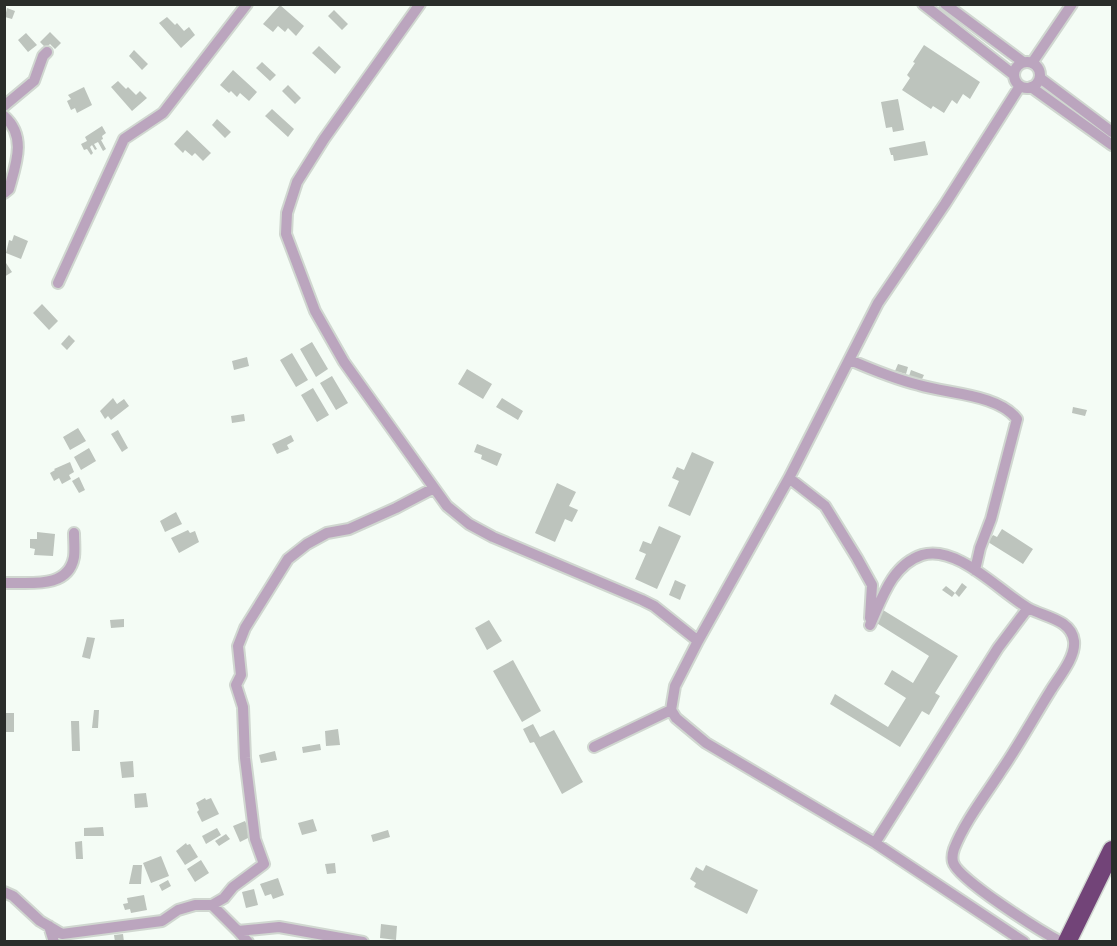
<svg xmlns="http://www.w3.org/2000/svg" width="1117" height="946" viewBox="0 0 1117 946" font-family="'Exo 2',sans-serif">
<style>
.building{fill:#bdc4bd}
.lines{fill:none;stroke-linecap:round;stroke-linejoin:round}
.street-casing{stroke:#d0d7d0;stroke-width:14}
.highway-casing{stroke:#d0d7d0;stroke-width:21}
.street{stroke:#bba5be;stroke-width:10}
.highway{stroke:#724478;stroke-width:18}
</style>
<rect width="100%" height="100%" fill="#f4fcf5"/>
<path class="building" d="M280,5L304,26L296,36L288,28L285,32L278,26L273,32L263,24Z
M7,8L15,11L12,19L5,17Z
M334,10L348,24L342,30L328,16Z
M167,17L175,25L177,23L184,31L189,27L195,35L181,48L159,23Z
M50,32L61,43L55,49L50,44L46,48L40,42Z
M26,33L37,45L28,52L18,40Z
M924,45L980,82L970,99L963,94L957,104L952,100L944,113L933,106L931,109L902,90L910,78L907,75L915,63L913,62Z
M319,46L341,67L335,74L312,53Z
M134,50L148,64L142,70L129,56Z
M262,62L276,75L270,81L256,68Z
M233,70L257,92L249,101L240,93L237,97L231,91L229,93L220,85Z
M118,81L126,89L128,87L136,95L140,91L147,98L132,111L111,87Z
M288,85L301,98L295,104L282,91Z
M84,87L92,105L77,113L75,108L71,110L67,101L71,99L68,95Z
M898,99L904,130L893,132L892,127L886,128L881,102Z
M272,109L294,129L288,137L265,116Z
M217,119L231,132L225,138L212,125Z
M102,126L106,133L102,136L103,139L101,140L106,149L103,151L98,142L94,144L97,149L95,150L92,145L90,147L93,153L91,155L87,149L84,150L81,144L87,141L85,137Z
M187,130L211,153L203,161L195,153L192,156L185,150L183,153L174,144Z
M925,141L928,155L894,161L893,155H891L889,148Z
M14,235L28,241L21,259L6,253L9,240L12,241Z
M4,260L12,272L4,277Z
M42,304L58,321L49,330L33,313Z
M69,335L75,341L67,350L61,344Z
M312,342L328,369L316,377L300,349Z
M292,353L308,380L296,387L280,360Z
M247,357L249,366L234,370L232,361Z
M898,364L908,367L906,374L895,371Z
M467,369L492,384L483,399L458,384Z
M911,370L924,375L921,381L909,376Z
M332,376L348,403L336,410L320,383Z
M313,388L329,415L317,422L301,395Z
M113,398L117,404L124,399L129,406L111,420L108,416L105,419L100,411Z
M502,398L523,411L518,420L496,407Z
M1073,407L1087,410L1085,416L1072,413Z
M244,414L245,421L232,423L231,416Z
M78,428L86,441L70,450L63,437Z
M118,430L128,448L122,452L111,434Z
M291,435L294,441L287,445L289,449L277,454L272,444Z
M477,444L502,454L497,466L481,459L482,455L474,452Z
M89,448L96,461L81,470L74,457Z
M692,452L714,462L690,516L668,506L679,481L672,478L677,467L684,470Z
M70,462L74,472L69,475L71,479L62,484L59,478L54,481L50,473L55,470L54,469Z
M79,477L85,490L79,493L72,481Z
M557,483L576,492L569,506L578,510L572,522L565,519L555,542L535,533Z
M176,512L182,524L165,532L160,521Z
M659,526L681,536L657,589L635,579L646,554L639,551L643,541L651,544Z
M1002,529L1033,549L1023,564L988,542L993,535L997,537Z
M188,530L190,533L195,531L199,542L179,553L171,538Z
M37,532L55,534L53,556L34,555L35,549L30,548V539H37Z
M675,580L686,585L680,600L669,595Z
M962,583L967,587L959,597L955,593L952,597L942,590L946,586L955,593Z
M883,610L958,656L935,693L940,696L929,715L922,711L900,747L830,704L835,694L888,727L906,698L884,684L892,670L913,683L929,656L875,622Z
M124,619V627L111,628L110,620Z
M489,620L502,641L487,650L475,628Z
M87,637L95,638L90,659L82,657Z
M513,660L541,711L522,722L493,671Z
M94,710H99L98,728H92Z
M5,713H14V732H4Z
M71,721H79L80,751H72Z
M533,724L540,737L554,730L583,782L562,794L534,742L530,743L523,729Z
M338,729L340,745L326,746L325,731Z
M320,744L321,750L303,753L302,747Z
M275,751L277,760L261,763L259,755Z
M133,761L134,777L122,778L120,762Z
M146,793L148,807L135,808L134,794Z
M205,798L206,800L211,798L219,814L202,822L197,812L199,810L196,803Z
M313,819L317,831L302,835L298,823Z
M245,821L252,836L240,842L233,826Z
M103,827L104,836H84V828Z
M217,828L221,835L206,844L202,836Z
M388,830L390,837L373,842L371,835Z
M226,834L230,839L219,846L215,841Z
M82,841L83,859H76L75,842Z
M186,843L187,845L190,844L198,857L185,865L176,851Z
M161,856L169,876L151,883L143,863Z
M201,860L209,873L195,882L187,869Z
M335,863L336,873L327,874L325,864Z
M133,865H142L141,884H129Z
M706,865L758,890L747,914L694,887L696,883L690,879L696,867L703,871Z
M278,878L284,895L273,899L271,894L265,896L260,884Z
M168,880L171,886L162,891L159,885Z
M254,889L258,905L246,908L242,892Z
M144,895L147,910L131,913L130,909L125,910L123,904L128,903L127,898Z
M381,924L397,926L396,940L380,938Z
M123,934L124,942H115L114,935Z"/>
<g class="lines">
<defs>
<path id="street" d="M420,4L324,139L297,182L287,213L286,234L315,311L344,362L447,506L469,524L493,537L642,600L654,606L698,641
M923,4L1014,75
M945,4L1023,62
M1014 75a13 13 0 1 1 26 0a13 13 0 1 1-26 0Z
M1032,63L1072,4
M1040,78L1112,132
M1020,86L945,204L878,303L789,478L698,641L675,686L671,710L676,718L706,743L875,843L1024,942
M1031,87L1112,145
M4,106L34,81L43,56L47,52
M4,116C27,136 16,164 9,189L4,193
M58,283L124,139L163,113L247,4
M850,360C873,370 895,379 919,385C948,394 998,394 1017,419L991,519L980,548L975,570
M789,478L825,506L857,558L872,585L870,618
M4,583C28,582 68,590 74,557C75,550 74,541 74,533
M870,625C882,598 892,565 922,555C957,544 1000,592 1028,608C1044,617 1071,619 1074,641C1076,657 1059,677 1051,690C1034,717 1019,745 1001,771C985,796 965,821 954,849C953,852 952,858 953,862C957,879 1042,932 1061,942
M594,747L671,710
M875,843L998,648L1028,608
M4,892L13,896L40,921L62,934L162,921L178,910L195,905H212L224,898L233,887L264,864L255,839L245,758L243,707L236,685L241,675L238,646L245,628L288,559L307,544L327,533L349,529L396,508L434,488
M212,905L238,931L279,927L363,942
M49,926L54,942
M238,931L248,942"/>
<path id="highway" d="M1067,942L1112,850"/>
</defs>
<use href="#street" class="street-casing"/>
<use href="#highway" class="highway-casing"/>
<use href="#street" class="street"/>
<use href="#highway" class="highway"/>
</g>
<rect width="1117" height="946" fill="none" stroke="#2a2d2a" stroke-width="12"/>
</svg>
